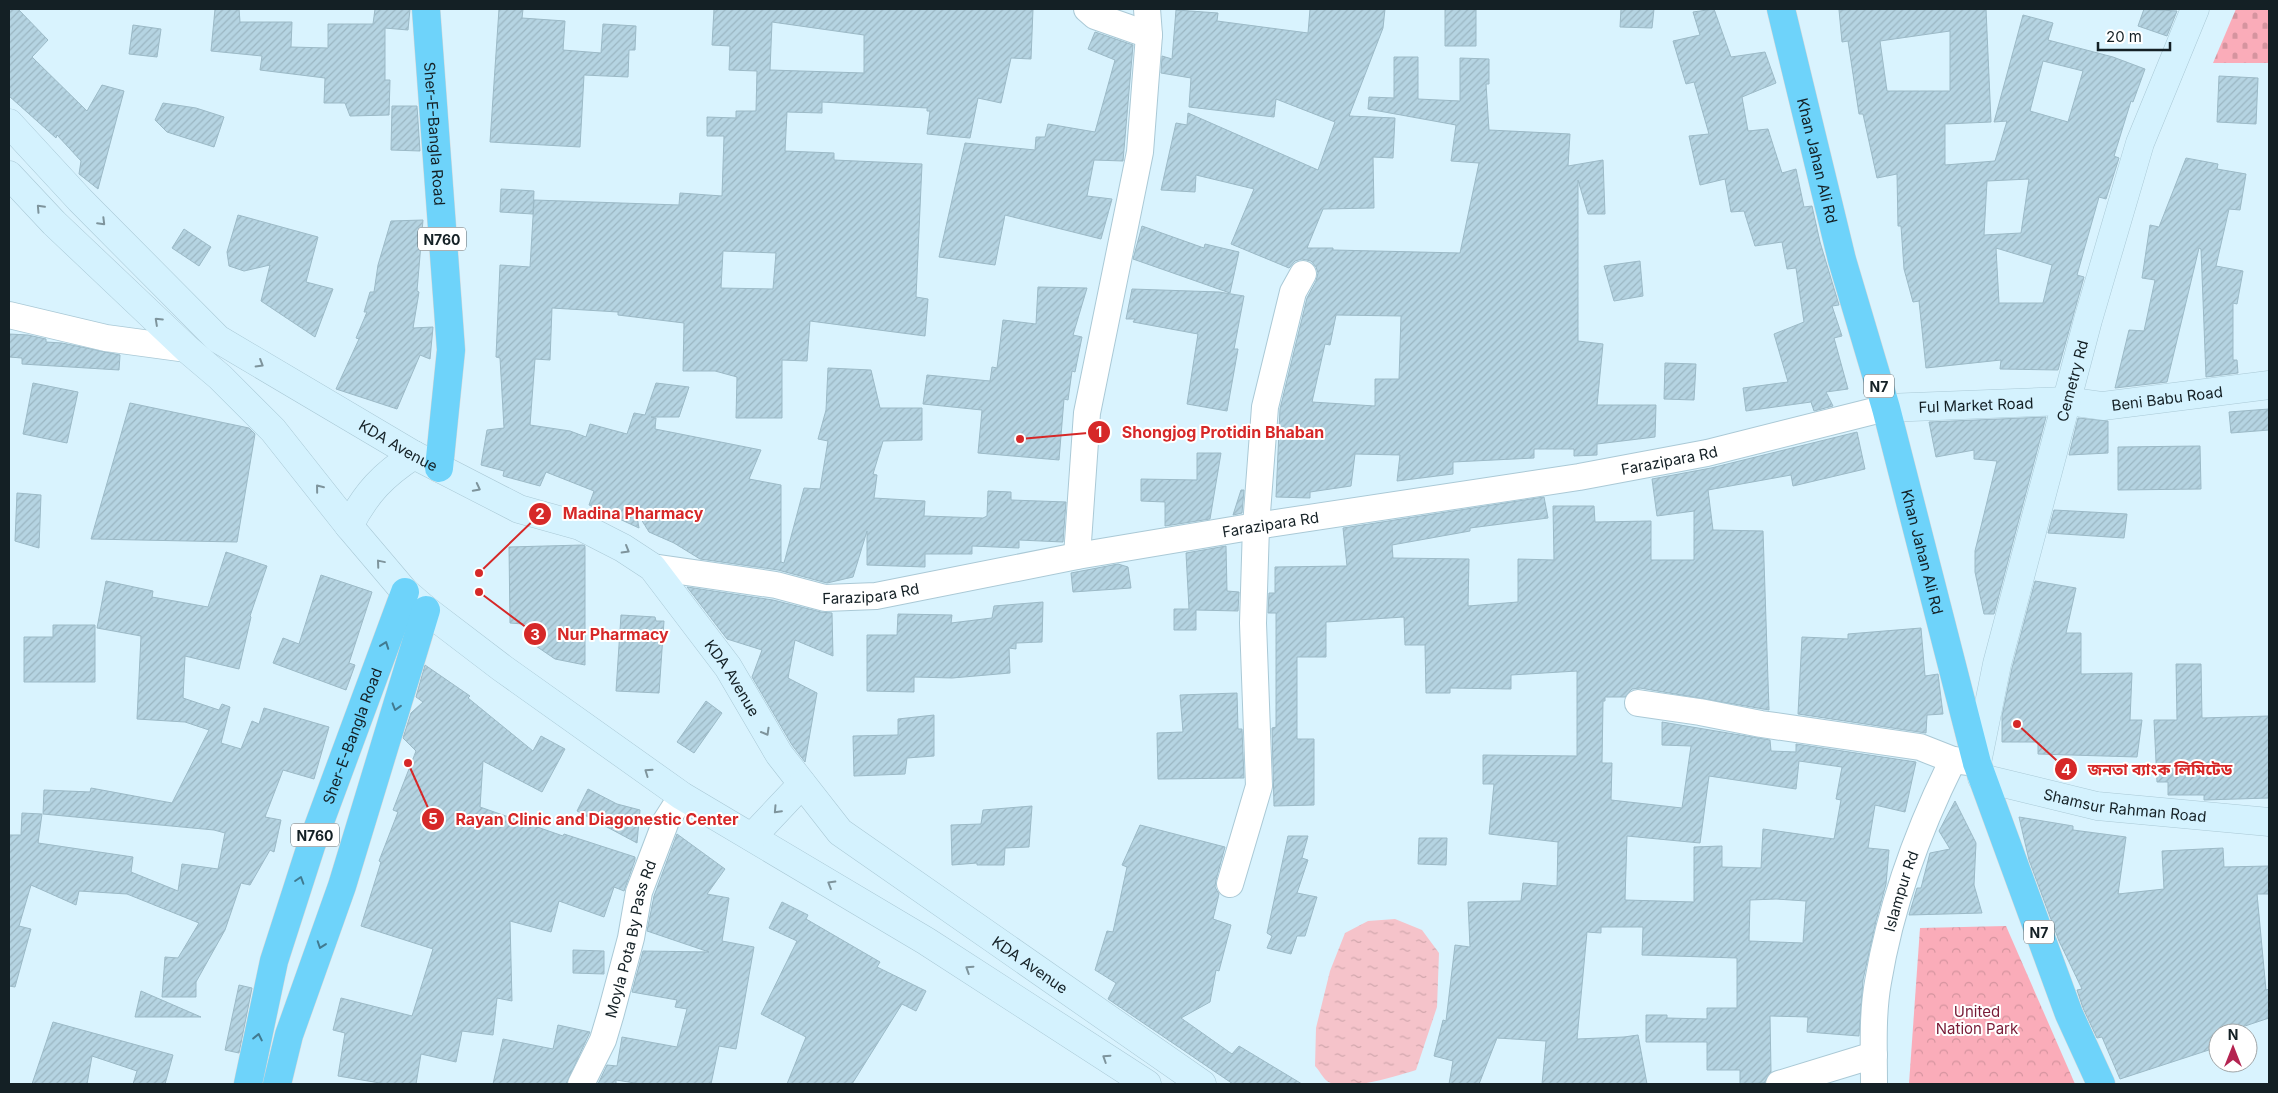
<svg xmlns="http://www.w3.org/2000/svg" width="2278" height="1093" viewBox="0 0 2278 1093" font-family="Inter,'Noto Sans Bengali',sans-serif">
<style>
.cemetery{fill:url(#cemetery-stones)}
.park{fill:url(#park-crowns)}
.water{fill:url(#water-ripples)}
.building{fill:url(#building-hatch);stroke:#9cbac7;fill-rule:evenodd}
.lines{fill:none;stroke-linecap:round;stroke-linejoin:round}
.street-casing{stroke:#aac9d6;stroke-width:28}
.secondary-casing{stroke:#aac9d6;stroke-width:29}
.highway-casing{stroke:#d5d7d8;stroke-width:29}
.street{stroke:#fff;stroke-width:26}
.secondary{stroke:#d4f2fe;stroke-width:28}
.highway{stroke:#6ed3fa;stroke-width:28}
.oneway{stroke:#7e949c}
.oneway2{stroke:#417a90}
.labels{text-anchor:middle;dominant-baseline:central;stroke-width:4;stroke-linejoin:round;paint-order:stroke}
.shield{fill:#fff;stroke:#5a6366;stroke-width:1}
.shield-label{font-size:14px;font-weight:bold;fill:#142025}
.street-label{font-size:15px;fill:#142025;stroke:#fff}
.park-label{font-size:15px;fill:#781b36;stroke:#fff}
.leader{fill:none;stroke:#d62828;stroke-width:2}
.callout-dot{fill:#d62828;stroke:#fff;stroke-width:2}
.mark-label{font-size:15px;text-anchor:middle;font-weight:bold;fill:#fff}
.callout-label{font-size:16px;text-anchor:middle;font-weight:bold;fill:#d62828;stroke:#fff;stroke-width:4;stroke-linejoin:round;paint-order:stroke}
</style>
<defs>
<pattern id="cemetery-stones" width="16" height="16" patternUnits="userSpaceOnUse" patternTransform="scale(1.25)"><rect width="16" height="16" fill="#faacb9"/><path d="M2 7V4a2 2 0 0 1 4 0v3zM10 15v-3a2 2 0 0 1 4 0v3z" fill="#d5949f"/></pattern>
<pattern id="park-crowns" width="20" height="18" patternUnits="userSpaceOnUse" patternTransform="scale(1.25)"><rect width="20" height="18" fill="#faacb9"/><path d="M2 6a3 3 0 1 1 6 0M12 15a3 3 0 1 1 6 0" fill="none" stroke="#d5949f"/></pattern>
<pattern id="water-ripples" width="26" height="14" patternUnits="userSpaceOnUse" patternTransform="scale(1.25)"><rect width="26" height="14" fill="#f5c3ca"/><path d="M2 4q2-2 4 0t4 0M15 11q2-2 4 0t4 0" fill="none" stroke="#d1a7ad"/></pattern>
<pattern id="building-hatch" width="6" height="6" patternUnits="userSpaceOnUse" patternTransform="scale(1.25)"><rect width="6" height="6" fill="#b5d4e2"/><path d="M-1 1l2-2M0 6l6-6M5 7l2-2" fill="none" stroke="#9bb6c2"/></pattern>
</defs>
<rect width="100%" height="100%" fill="#d9f3fe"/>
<path class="cemetery" d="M2236,9H2269V63H2213Z"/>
<path class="park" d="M2006,926L2075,1084H1909L1920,928Z"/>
<path class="water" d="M1395,919L1422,930L1439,953L1437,1007L1416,1070C1396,1076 1345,1093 1327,1081C1323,1078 1319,1070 1315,1066L1316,1028L1330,971L1345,933L1368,921Z"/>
<path class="building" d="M9,9H18L48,40L32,57L87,111L102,85L124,91L98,189L79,174L81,161L57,135L56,138L9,96Z
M215,9H239L240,22H292L291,47L328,48V24H373L375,9H410L408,30L385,28V80H390L389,115L350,116L345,103H324L325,78L260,70L262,56L211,51Z
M499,9H523L522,18L565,21L563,50L601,53L603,24L636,26L635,50H629L628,77L584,75L580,147L490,142Z
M714,9H1033L1031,59L1011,58L1001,103L978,98L970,138L927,134L930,111H927V108L822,102V113L787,112L785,151L834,153V160L922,164L916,297L928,299L925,336L810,321L807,361L782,360V418H736L737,377L715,371H683L684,323L618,315V312L552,308L550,360L535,359L530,425L570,431L586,437L590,424L627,434L634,413L645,415L656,383L689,387L679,417H651L656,418L655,429L761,450L749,479L781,485V562L784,563L804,488L820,489L828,441L818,439L826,410L828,368L871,370L880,408H922V440L883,441L873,474L877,475L874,498L925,501L924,516L983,518L987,516L988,491L1011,492V500L1066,502L1063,542L1019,540V548L972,546V554H925V567L867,565V531L853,577L827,583L778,570L700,559L674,543L649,532L636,511L639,528L589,505L594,491L546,472L540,486L503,476L504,471L481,465L487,430L504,428L500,358L496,357L500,265L530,267L534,200L679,205L680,193L722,196L724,136H707V117L736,118V111H756L757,71L729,70L730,46L712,45ZM772,22L864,35V73L770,70ZM723,251L776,253L773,289L721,288Z
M1310,9H1385L1383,28L1349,116L1395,118L1393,158L1373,157L1374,208L1323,209L1307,248H1333V250L1460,253L1479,163L1451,161L1456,125L1368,109L1369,97L1394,98V57H1418V99L1460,101V58L1489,59V84H1486L1489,130L1570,134L1568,166L1603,160L1605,214H1588L1578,180V341L1603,344L1597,405H1656L1655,437L1597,444V455L1574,456V449H1534V458L1453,462V474L1397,481L1400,455L1355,454L1351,486L1310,492V498L1276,497L1280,409L1307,298L1316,281L1318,273L1316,267L1311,261L1302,259L1295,261L1289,268L1231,244L1254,189L1196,175L1195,192L1161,190L1176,123L1187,125L1188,113L1318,170L1335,122L1276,99L1274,117L1189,107L1191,78L1161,73L1162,56L1172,59L1176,10L1218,13L1217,21L1308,33ZM1336,315L1401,316L1399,379H1375V406L1312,402L1325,344L1330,345Z
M1445,9H1476V46H1445Z
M1621,9H1654L1652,28L1620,27Z
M1714,9L1731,57L1765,52L1776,83L1742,97L1748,131L1768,129L1782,173L1796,169L1804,207L1812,206L1820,242L1839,305L1832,306L1842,336L1834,338L1848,389L1826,392L1833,406L1814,411L1811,402L1746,411L1743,388L1788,382L1774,334L1804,322L1796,268L1787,269L1782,242L1755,246L1744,211L1731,212L1725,179L1700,185L1689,136L1709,134L1694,82L1686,84L1673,41L1700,35L1693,12Z
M1858,9H1986L1991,122L1945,124V165L1995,161L2007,121L1994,122L2023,15L2053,23L2048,40L2113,57L2145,69L2133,102L2131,101L2114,156L2119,158L2106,199L2099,197L2077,275L2084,277L2058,370L2000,369L2001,360L1926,368L1919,301L1913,302L1904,269L1901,226H1898L1897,174L1877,178L1863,114H1859L1848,41L1842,42L1839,10ZM1950,31V91H1887L1880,41ZM2043,61L2083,71L2068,122L2030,111ZM2029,179L2021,233L1984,235L1987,181ZM1996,248L2052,265L2043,303H1999Z
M2144,9L2177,11L2167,36L2138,26Z
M133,25L161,29L157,57L129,54Z
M1095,32L1133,45L1123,161L1094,160L1087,196L1112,199L1101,239L1005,215L995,265L939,257L965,143L1035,150L1036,137H1045L1048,124L1095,132L1115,60L1088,49Z
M2219,76L2258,78L2256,124L2217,122Z
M163,103L196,108L224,117L214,147L167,132L155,120Z
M392,106H417L420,151L391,150Z
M2186,158L2218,164L2217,169L2246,174L2240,210L2229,209L2216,266L2243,271L2237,304L2233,303V360H2237L2238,373L2206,377L2201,249L2199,248L2167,382L2115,388L2129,330L2144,331L2155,280L2142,278L2150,225L2159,227Z
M501,189L534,191L533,214L500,212Z
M238,215L318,237L306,282L333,289L315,337L261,301L270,265L244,271L229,266L227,252Z
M423,220L417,291L419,292L413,328L433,327L430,359L420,355L397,409L336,389L359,339L356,338L367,312H364L370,292H374L378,265L391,221Z
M1142,226L1204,248L1205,244L1239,252L1230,293L1133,259Z
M184,229L211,247L199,266L172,248Z
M1640,261L1643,296L1614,301L1604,266Z
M1038,287L1087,288L1073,335L1082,337L1075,372L1072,371L1068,400L1064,399L1059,460L978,453L982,410L923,404L927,375L990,381L992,367L997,368L1003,320L1036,324Z
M1132,289L1219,292L1244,296L1234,349H1238L1227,411L1187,404L1198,334L1133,322L1135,319H1126Z
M9,334L28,335L46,339V342L62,343L120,355L119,370L22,364V358L9,357Z
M1665,363L1696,364L1694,400L1664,399Z
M33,383L78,392L67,443L23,434Z
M130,403L249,428L255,434L237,542L91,539Z
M2269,409V430L2231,433L2229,412Z
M2046,417L1994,614H1984L1975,572V551L1997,461L1974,459V450L1936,457L1929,422Z
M2078,418L2108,421V453L2069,455Z
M1857,432L1865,469L1793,486L1791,475L1708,490L1713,530L1763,531L1769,710L1640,688L1632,689L1625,697H1605V701H1603L1602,763H1612L1611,800L1682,808L1691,746L1662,745V722L1770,740L1771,751L1796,752V744L1916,762L1905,812L1875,805L1868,848L1889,850L1886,884L1876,921L1863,980L1859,1036L1807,1032L1808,1017L1770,1016L1771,1072L1764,1083L1740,1084V1070H1707V1042H1646V1015H1667V1018L1707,1019V1008H1737V958L1642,955L1643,927H1601V933L1587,932L1577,1039L1624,1037L1638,1035L1647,1084H1542L1546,1041L1497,1038L1479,1084H1449L1453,1061L1434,1056L1443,1020L1446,1021L1455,945L1470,947L1468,902L1521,901L1523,883L1557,886L1558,842L1489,834L1494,784H1483V755L1577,756V671L1511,675V689L1450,688V693H1426L1425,645H1405L1404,617L1326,622V657H1297V739H1314V805L1274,806L1272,728L1276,727V613H1268L1269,593H1275V567L1347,566L1343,528L1544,497L1548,518L1470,528V531L1392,545L1393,558L1469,559L1468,606L1518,602V559L1554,560L1553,506H1594L1595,522L1651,521V560H1694V511L1657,516L1652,479L1711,468ZM1799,761L1842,767L1836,799L1841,800L1834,839L1763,829L1761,868L1722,867V846L1694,847V902L1625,900L1627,836L1700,843L1709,776L1796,789ZM1776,899L1806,901L1803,943L1749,941L1750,900Z
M2200,446L2201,489L2118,490V447Z
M1197,453H1221L1210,519L1165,526V502L1141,501V479L1197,480Z
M1241,490H1244L1242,513L1233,515Z
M17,493L41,495L39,548L15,541Z
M2054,510L2127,514L2124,538L2048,533Z
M583,545L585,546V665L555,659L533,644L536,625L510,623L509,547Z
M1226,546L1227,591L1239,592L1238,611L1196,610V630H1174V609H1189L1186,553Z
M226,552L267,566L250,616L251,617L239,669L185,656L183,698L219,710L222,704L230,707L221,743L241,749L252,721L259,724L264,708L329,727L314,779L283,770L265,817L281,820L274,852L270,850L250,885L241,883L225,930L196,982V997H162L165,957L178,958L199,923L127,894L79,891L76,905L31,885L19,926L31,929L15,987L9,986V835H21L22,813L42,814L38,843L133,857L131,872L178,891L182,864L218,869L225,833L214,830L43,814L44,790L90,792L91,788L172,803L209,730L185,722L137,719L141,636L97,628L106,581L153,591L152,597L208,607Z
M1118,564L1128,567L1131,588L1073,592L1071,573Z
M321,575L372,592L349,663L355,665L346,690L273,663L283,638L299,644Z
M2035,581L2076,588L2066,633H2081V674L2132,673L2130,720H2142L2137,757L2038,754V742H2002V716L2012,668Z
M687,587L773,600L821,612L832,613L833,656L795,640L788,678L817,693L805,762L792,745L752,677L762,650L727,639Z
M1043,602L1042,642L1016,643V649L1009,648L1010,673L952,678L914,677V692L867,691V635H897L898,614L952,615L951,623L992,618L994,606Z
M621,615L655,617L656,621H664L659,693L616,691Z
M53,625H95V682H24V637H53Z
M1921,628L1925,676L1938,674L1943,714L1927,715L1926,733L1798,714L1802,637L1848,639V634Z
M2176,664H2201L2202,718L2269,716V798L2204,800V795H2168V782H2157L2154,720H2177Z
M425,665L470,696L468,698L533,751L541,736L565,749L542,792L483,761L480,807L563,836L564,834L635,857V860L624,891L614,887L604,917L559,901L551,932L510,921L512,1001L497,998L493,1035L462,1031L456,1062L421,1054L416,1084H386L338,1076L345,1033L333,1030L341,998L412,1016L433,949L361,926L381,862L379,861L398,812L393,810L416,751L403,738L411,713L423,702L416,697Z
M1237,693L1238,729H1242L1244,778L1158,779L1157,733L1183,732L1180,695Z
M706,701L722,713L694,753L677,742Z
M934,715V756L907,758L905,774L854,776L853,736L898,735V719Z
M588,789L617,804L640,810L637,843L577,811Z
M1955,801L1976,843L1974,885L1982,913L1909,915L1917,888H1921L1930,853L1950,849L1939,831Z
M1032,806L1029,847L1005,848L1004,865H977V863L952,865L951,825L981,824L983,810Z
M2019,817L2073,826V830L2126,837L2118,894L2164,889L2162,851L2223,848L2224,867L2269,866V894H2257L2266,990L2269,989V1018L2236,1029L2238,1033H2218V1047L2120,1079L2102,1037L2097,1038L2083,1008L2077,990L2082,989L2059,941L2029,860Z
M1140,825L1225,847L1216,880L1215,887L1219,894L1213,919L1231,925L1219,971L1216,970L1210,1002L1181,1018L1232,1054L1239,1046L1302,1084H1233L1108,999L1116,983L1095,970L1107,931L1113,932L1127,867L1122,865Z
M677,834L725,869L707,894L729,898L722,941L754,947L736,1049L719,1046L711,1084H641L616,1080V1084H598L607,1065L617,1066L622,1037L677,1047L687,1009L675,1007L677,1000L632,992L643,951L709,952L647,931L654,896Z
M1288,836H1308L1302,858L1308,860L1297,893L1317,897L1305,936H1297L1291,954L1267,948L1272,936L1267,933Z
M1419,838H1447L1446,865L1418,864Z
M782,902L808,915L806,919L880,962L877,967L926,991L916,1011L902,1004L852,1084H787L806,1037L761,1014L797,941L769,928Z
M573,950L604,951V974L573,973Z
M239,985L252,988L239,1053L225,1050Z
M141,991L201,1017H135Z
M53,1022L173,1055L165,1084H133L137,1071L92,1056L87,1084H32Z
M558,1025L590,1032L566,1084H493L503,1039L553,1049Z"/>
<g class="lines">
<defs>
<g id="street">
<path d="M1087,9L1095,16L1149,35"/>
<path d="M9,315L106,338L187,349"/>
<path d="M1077,556L1087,413L1140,152L1149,35L1147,9"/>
<path id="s1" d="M652,567L776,585L825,598L876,596L1077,556L1256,526L1579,477L1707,453L1886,408"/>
<path d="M1638,703L1700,712L1761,724L1920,747L1953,760L1977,763"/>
<path d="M1230,884L1259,786L1253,623L1256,526L1265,407L1293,292L1303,274"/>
<path id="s2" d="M581,1084L603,1040L611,1013L631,938L639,892L666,821L682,796"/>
<path d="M1779,1084L1874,1055"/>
<path id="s3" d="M1874,1084C1874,1051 1872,1015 1878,982C1891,904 1918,830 1953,760"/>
</g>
<g id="secondary">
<path id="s4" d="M9,123L80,200L218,339L414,455L519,509L580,526L623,548L652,567L728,667L779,754L840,832L1202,1084"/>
<path d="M9,175L54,223L187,349L220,377L273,430L349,526"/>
<path id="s5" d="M1886,408L2067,401L2103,406L2269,385"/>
<path d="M414,455C383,475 366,493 349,526L405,592L426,610L502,668L682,796L926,941L1147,1084"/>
<path id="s6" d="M1977,763L1997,664L2088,320L2140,143L2195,9"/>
<path id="s7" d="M1982,778L2097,806L2269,822"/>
<path d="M752,837L802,784"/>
</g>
<g id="highway">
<path id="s8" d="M426,9L451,350L439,468"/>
<path id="s9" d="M1781,9L1842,260L1886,408L1977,763L2069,1014L2101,1084"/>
<path id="s10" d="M248,1084L274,961L311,846L405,592"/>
<path d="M277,1084L289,1035L342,886L426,610"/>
</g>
</defs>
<use href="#street" class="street-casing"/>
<use href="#secondary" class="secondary-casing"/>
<use href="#highway" class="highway-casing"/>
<use href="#street" class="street"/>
<use href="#secondary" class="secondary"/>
<use href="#highway" class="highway"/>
</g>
<defs><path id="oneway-chevron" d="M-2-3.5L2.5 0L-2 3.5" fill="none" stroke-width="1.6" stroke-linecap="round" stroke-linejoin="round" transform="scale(1.25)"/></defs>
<g class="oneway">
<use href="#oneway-chevron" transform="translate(40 208) rotate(-133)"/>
<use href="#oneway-chevron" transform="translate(102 222) rotate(45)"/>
<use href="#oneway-chevron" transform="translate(158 321) rotate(-137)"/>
<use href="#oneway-chevron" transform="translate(260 364) rotate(31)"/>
<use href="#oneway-chevron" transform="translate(319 488) rotate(-129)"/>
<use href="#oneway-chevron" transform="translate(477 488) rotate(27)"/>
<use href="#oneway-chevron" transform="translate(626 550) rotate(30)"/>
<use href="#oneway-chevron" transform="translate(380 563) rotate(-130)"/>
<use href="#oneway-chevron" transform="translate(766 732) rotate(60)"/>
<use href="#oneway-chevron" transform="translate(648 772) rotate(-145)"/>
<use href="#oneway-chevron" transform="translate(777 810) rotate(133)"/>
<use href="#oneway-chevron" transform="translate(831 884) rotate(-149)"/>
<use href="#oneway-chevron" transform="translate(969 969) rotate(-147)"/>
<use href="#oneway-chevron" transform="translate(1106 1058) rotate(-147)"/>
</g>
<g class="oneway2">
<use href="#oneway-chevron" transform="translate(385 645) rotate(-70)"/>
<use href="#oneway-chevron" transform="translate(396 707) rotate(107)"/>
<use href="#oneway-chevron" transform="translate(300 880) rotate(-72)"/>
<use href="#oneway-chevron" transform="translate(321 945) rotate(109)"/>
<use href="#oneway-chevron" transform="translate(258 1037) rotate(-78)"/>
</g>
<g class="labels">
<g class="shield">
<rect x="418" y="227.5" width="48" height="23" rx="4"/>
<rect x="1864" y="374.5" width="30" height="23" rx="4"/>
<rect x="291" y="823.5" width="48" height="23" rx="4"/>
<rect x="2024" y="920.5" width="30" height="23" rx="4"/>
</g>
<g class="shield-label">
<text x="442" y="239">N760</text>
<text x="1879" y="386">N7</text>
<text x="315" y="835">N760</text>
<text x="2039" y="932">N7</text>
</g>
<g class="street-label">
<text stroke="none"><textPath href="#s8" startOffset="125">Sher-E-Bangla Road</textPath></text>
<text stroke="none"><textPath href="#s9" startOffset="156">Khan Jahan Ali Rd</textPath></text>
<text stroke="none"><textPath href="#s6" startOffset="394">Cemetry Rd</textPath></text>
<text stroke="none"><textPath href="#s5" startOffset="282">Beni Babu Road</textPath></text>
<text stroke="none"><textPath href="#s5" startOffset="90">Ful Market Road</textPath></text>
<text stroke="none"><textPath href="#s4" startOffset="510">KDA Avenue</textPath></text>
<text stroke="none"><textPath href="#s1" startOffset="1032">Farazipara Rd</textPath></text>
<text stroke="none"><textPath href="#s1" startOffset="628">Farazipara Rd</textPath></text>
<text stroke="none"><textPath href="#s9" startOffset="561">Khan Jahan Ali Rd</textPath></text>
<text stroke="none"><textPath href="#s1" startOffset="222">Farazipara Rd</textPath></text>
<text stroke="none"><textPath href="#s4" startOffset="930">KDA Avenue</textPath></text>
<text stroke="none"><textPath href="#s10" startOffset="364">Sher-E-Bangla Road</textPath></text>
<text stroke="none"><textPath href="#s7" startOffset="146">Shamsur Rahman Road</textPath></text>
<text stroke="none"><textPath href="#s3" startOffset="196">Islampur Rd</textPath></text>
<text stroke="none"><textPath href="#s2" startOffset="154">Moyla Pota By Pass Rd</textPath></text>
<text stroke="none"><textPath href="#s4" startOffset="1350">KDA Avenue</textPath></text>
</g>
<g class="park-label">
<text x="1977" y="1011">United<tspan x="1977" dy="17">Nation Park</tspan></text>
</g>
</g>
<path class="leader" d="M1020 439L1099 432M479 573L540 514M479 592L535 634M2017 724L2066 769M408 763L433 819"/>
<g class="callout-dot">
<circle cx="1020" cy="439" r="5"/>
<circle cx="479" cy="573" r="5"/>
<circle cx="479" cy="592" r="5"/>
<circle cx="2017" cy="724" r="5"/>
<circle cx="408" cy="763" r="5"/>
<circle cx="1099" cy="432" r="12"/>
<circle cx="540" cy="514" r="12"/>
<circle cx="535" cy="634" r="12"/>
<circle cx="2066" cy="769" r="12"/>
<circle cx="433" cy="819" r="12"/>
</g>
<g class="mark-label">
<text x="1099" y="437">1</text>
<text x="540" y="519">2</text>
<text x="535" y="640">3</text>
<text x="2066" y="775">4</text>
<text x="433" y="824">5</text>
</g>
<g class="callout-label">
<text x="1223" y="438">Shongjog Protidin Bhaban</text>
<text x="633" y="519">Madina Pharmacy</text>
<text x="613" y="640">Nur Pharmacy</text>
<text x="2160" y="775">জনতা ব্যাংক লিমিটেড</text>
<text x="597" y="825">Rayan Clinic and Diagonestic Center</text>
</g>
<rect width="2278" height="1093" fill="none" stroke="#142025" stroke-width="20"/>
<g transform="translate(2233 1048)"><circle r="24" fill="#ffffff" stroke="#a1a6a8"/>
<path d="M0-4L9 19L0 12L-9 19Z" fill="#b42451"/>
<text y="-8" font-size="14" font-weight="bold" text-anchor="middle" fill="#142025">N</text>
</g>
<path d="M2098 42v8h72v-8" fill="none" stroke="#142025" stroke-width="2.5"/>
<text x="2106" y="42" font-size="15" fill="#142025" stroke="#ffffff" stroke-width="4" paint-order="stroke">20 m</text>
</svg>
